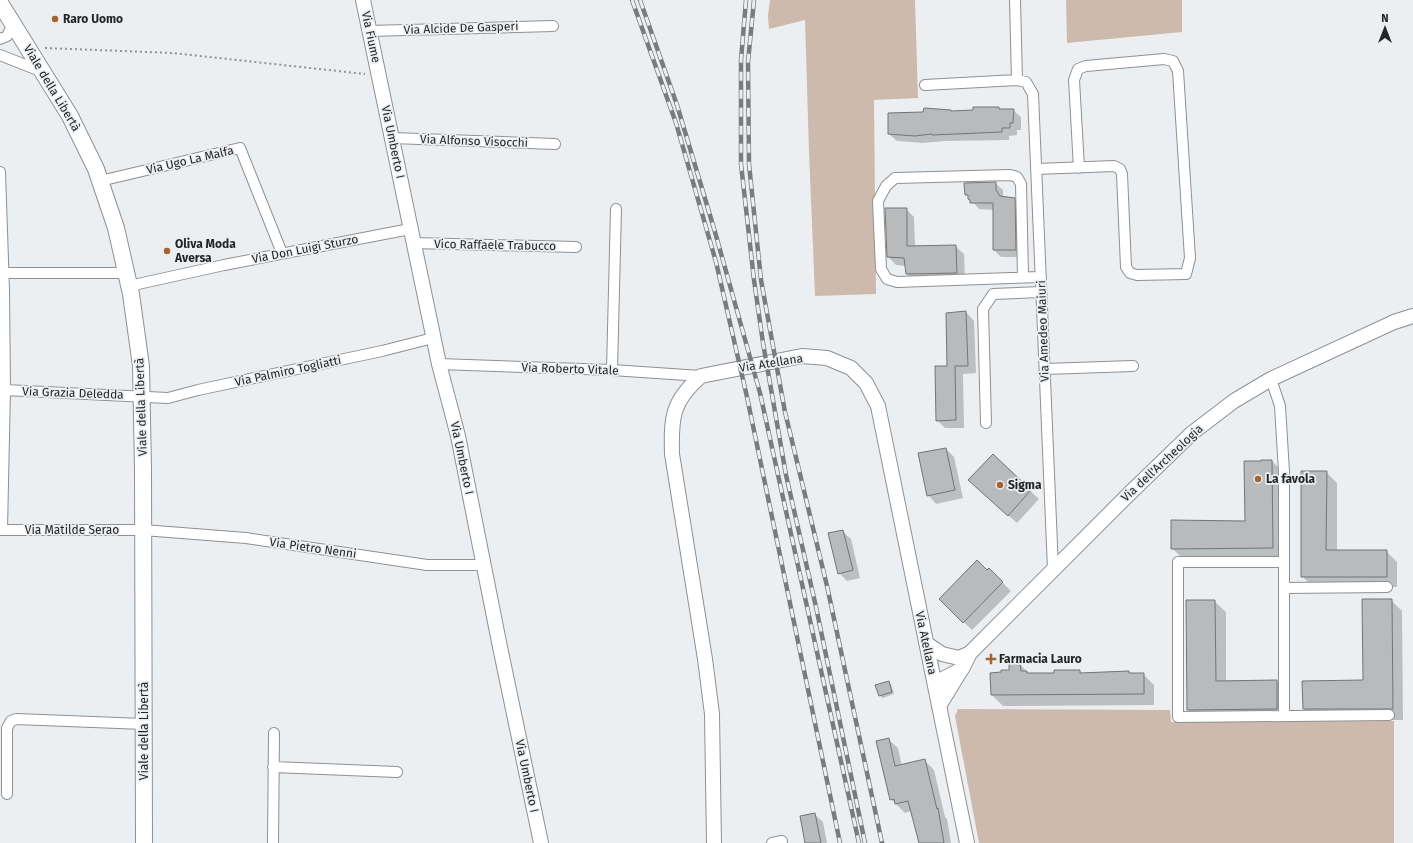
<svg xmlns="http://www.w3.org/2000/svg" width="1413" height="843" viewBox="0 0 1413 843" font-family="'Fira Sans',sans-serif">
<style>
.green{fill:#cdbaad}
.shadow{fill:#0003}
.building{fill:#b8babc;stroke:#727476}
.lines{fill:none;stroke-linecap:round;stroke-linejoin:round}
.street-casing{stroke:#8e9093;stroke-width:12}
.secondary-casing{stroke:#8e9093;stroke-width:16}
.primary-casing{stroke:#8e9093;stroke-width:18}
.path{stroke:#909193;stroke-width:2;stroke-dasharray:2 3;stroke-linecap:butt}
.street{stroke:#fff;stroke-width:10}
.secondary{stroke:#fff;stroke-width:14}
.primary{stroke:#fff;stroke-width:16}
.rail-casing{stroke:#7a7b7d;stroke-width:4.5}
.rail{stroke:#eceff1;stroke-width:3;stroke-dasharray:9;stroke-linecap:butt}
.poi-dot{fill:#a5642e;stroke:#eceff1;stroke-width:1.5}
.labels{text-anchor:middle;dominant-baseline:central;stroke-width:3.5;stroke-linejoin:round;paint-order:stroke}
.poi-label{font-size:12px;font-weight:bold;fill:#252526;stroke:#eceff1;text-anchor:start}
.street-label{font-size:12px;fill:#252526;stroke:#eceff1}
</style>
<rect width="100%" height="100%" fill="#eceff1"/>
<path class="green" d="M770,0H915L918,98L874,100L876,294L815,296L809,152L805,20L769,29L768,16Z
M1066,0H1182V32L1067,43Z
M958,709L1170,710L1171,722L1394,721V843H979L955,716Z"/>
<path class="shadow" d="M998,108L1000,110H1013L1021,117V130H1017V135L1009,136V140L945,141L923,143L897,141L889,134L952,112Z
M995,183L1003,190V197L1014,199L1022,206L1023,257H1001L994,250V210L979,209L966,194Z
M906,209L914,217L915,246H955L964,254L965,281L916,282L907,274L906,266L896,265L888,257Z
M966,312L974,321L976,373L963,374L964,428H945L937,420L948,367L947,314Z
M946,449L954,457L963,498L936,504L928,495Z
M993,456L1039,499L1017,523L977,488Z
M1262,461H1272L1283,472V559H1183L1172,548L1246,522Z
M1326,472L1337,483V551H1386L1397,562V587H1313L1302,576Z
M842,531L851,539L860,578L847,581L839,573Z
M989,569L1011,591L972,630L940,599Z
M1391,600L1402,611L1403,720H1315L1304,709L1364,681Z
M1214,601L1226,612V682L1276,681L1287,692V720L1199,721L1188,710Z
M1020,664L1029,674H1055L1080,671L1082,674L1129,672L1131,674H1143L1154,685V705L1003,706L992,695L1010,671Z
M888,682L891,684L894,694L883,698L880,696Z
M888,739L898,748L902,766L924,760L934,770L945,817L947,819L951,843H920L911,811L905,813L891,799Z
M814,814L823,822L827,843H806Z"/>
<path class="building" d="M973,107H999V109H1014L1013,123H1010V128H1002V132L932,135V134L915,136L888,134V113L923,112L924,108L951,110V111L973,110Z
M996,182V190L1000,196L1015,198L1016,250H993V203H970V200L968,199V195H965L964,183Z
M885,208H907V246L956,245L957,273L906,274L904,258L887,257Z
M966,311L968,366H955L956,420L936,421L935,366H947L946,313Z
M946,448L955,490L927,496L918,453Z
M993,454L1031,490L1008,516L968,480Z
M1261,460H1272L1273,548L1171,549V520L1245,521L1244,461H1261Z
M1301,471H1327L1326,550H1387V577H1301Z
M843,530L853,570L838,574L828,533Z
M977,560L987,570L989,568L1003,582L963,623L939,599Z
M1362,599H1392L1393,709H1303L1302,681L1363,680Z
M1186,600H1215L1216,681L1277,680V709L1187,710Z
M1020,663L1021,671H1027V673H1054V670H1080V673L1129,671V673H1144V694L991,695L990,673L1001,672V670H1009V664Z
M889,681L892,692L879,696L875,685Z
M889,738L895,766L925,759L937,809L938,808L944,843H919L908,801L895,804L894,799L890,800L876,741Z
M815,813L821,843H805L800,816Z"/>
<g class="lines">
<defs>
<path id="street" d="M1015,0L1017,80
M369,31L553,26
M0,39L7,36L13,24
M0,55L43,72
M925,85L1017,80L1026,82L1033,94L1053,569
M392,138L555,144
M1036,169L1114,166L1120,169L1122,174L1126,267L1130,273L1137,275L1186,274L1190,258L1178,71L1173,61L1164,59L1086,66L1078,69L1074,80L1079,168
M0,172L4,290L5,390L2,530
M100,181L240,148L282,253
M413,243L576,247
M4,273H126
M1023,277L1021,184L1017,177L1010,175L895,178L886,186L878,201L881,269L887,279L897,282L1041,277
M129,286L224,265L410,229
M439,364L612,370L701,376
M1045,369L1133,366
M612,370L616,209
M1271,379L1280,406L1284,472V716
M5,390L168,398L198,390L382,351L433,338
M986,423L983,309L993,294L1041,292
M0,530H143L246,538L427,565H483
M1284,562H1178V717L1389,715
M1284,588L1387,587
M273,767L397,772
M7,794V728L11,721L16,719L144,724
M273,843L274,733
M772,843L782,841"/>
<path id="secondary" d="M363,0L439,364L458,436L500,647L541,843
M927,644L942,654L959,658L970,653
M935,683L962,669L970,653L1129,494L1192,433L1234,401L1271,379L1394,322L1413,316
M939,706L961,670
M714,843L712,714L705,659L672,454C671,417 672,401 701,376L802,356L827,358L851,368L866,383L878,406L967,843"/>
<path id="primary" d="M0,3L70,116L96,169L116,228L131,294L141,366L143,470L144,843"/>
</defs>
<use href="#street" class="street-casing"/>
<use href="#secondary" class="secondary-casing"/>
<use href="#primary" class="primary-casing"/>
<path class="path" d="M45,48L173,53L365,74"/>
<use href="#street" class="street"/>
<use href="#secondary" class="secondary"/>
<use href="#primary" class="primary"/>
<defs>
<path id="rail" d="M632,0L676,123L716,262L747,397L840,843
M640,0L677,105L715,232L760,393L859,843
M746,0L741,60V164L754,280L763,343L786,475L816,607L865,843
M754,0L748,62L749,164L761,280L785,412L827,586L882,843"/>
</defs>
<use href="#rail" class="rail-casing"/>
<use href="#rail" class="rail"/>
</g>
<g class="poi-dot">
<circle cx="55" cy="19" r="4"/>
<circle cx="167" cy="251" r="4"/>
<circle cx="1258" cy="479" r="4"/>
<circle cx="1000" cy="485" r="4"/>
<path d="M989 653h4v4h4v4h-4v4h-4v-4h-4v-4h4z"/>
</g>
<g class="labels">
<g class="poi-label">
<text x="63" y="19">Raro Uomo</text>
<text x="175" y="244">Oliva Moda<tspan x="175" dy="14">Aversa</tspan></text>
<text x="1266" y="479">La favola</text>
<text x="1008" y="485">Sigma</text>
<text x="999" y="659">Farmacia Lauro</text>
</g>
<g class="street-label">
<text transform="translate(461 28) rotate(-2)">Via Alcide De Gasperi</text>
<text transform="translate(371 37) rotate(78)">Via Fiume</text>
<text transform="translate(52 88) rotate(59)">Viale della Libertà</text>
<text transform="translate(474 141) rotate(2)">Via Alfonso Visocchi</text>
<text transform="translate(393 142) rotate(78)">Via Umberto I</text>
<text transform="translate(190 160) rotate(-13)">Via Ugo La Malfa</text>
<text transform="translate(495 245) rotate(1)">Vico Raffaele Trabucco</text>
<text transform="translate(305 249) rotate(-11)">Via Don Luigi Sturzo</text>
<text transform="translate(1043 331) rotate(-92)">Via Amedeo Maiuri</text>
<text transform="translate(771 363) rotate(-9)">Via Atellana</text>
<text transform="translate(570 369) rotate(2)">Via Roberto Vitale</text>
<text transform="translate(288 371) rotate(-12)">Via Palmiro Togliatti</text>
<text transform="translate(73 393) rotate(2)">Via Grazia Deledda</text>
<text transform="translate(141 407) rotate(-92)">Viale della Libertà</text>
<text transform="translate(462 458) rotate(78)">Via Umberto I</text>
<text transform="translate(1162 463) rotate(-43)">Via dell'Archeologia</text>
<text x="72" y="530">Via Matilde Serao</text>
<text transform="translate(313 548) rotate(8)">Via Pietro Nenni</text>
<text transform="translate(926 643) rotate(78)">Via Atellana</text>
<text transform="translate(144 731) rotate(-90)">Viale della Libertà</text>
<text transform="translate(527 776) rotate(78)">Via Umberto I</text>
</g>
</g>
<g transform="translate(1385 28)" stroke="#eceff1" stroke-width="3" paint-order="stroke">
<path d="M0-3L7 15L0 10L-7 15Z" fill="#252526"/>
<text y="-6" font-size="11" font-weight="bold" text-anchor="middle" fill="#252526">N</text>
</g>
</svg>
